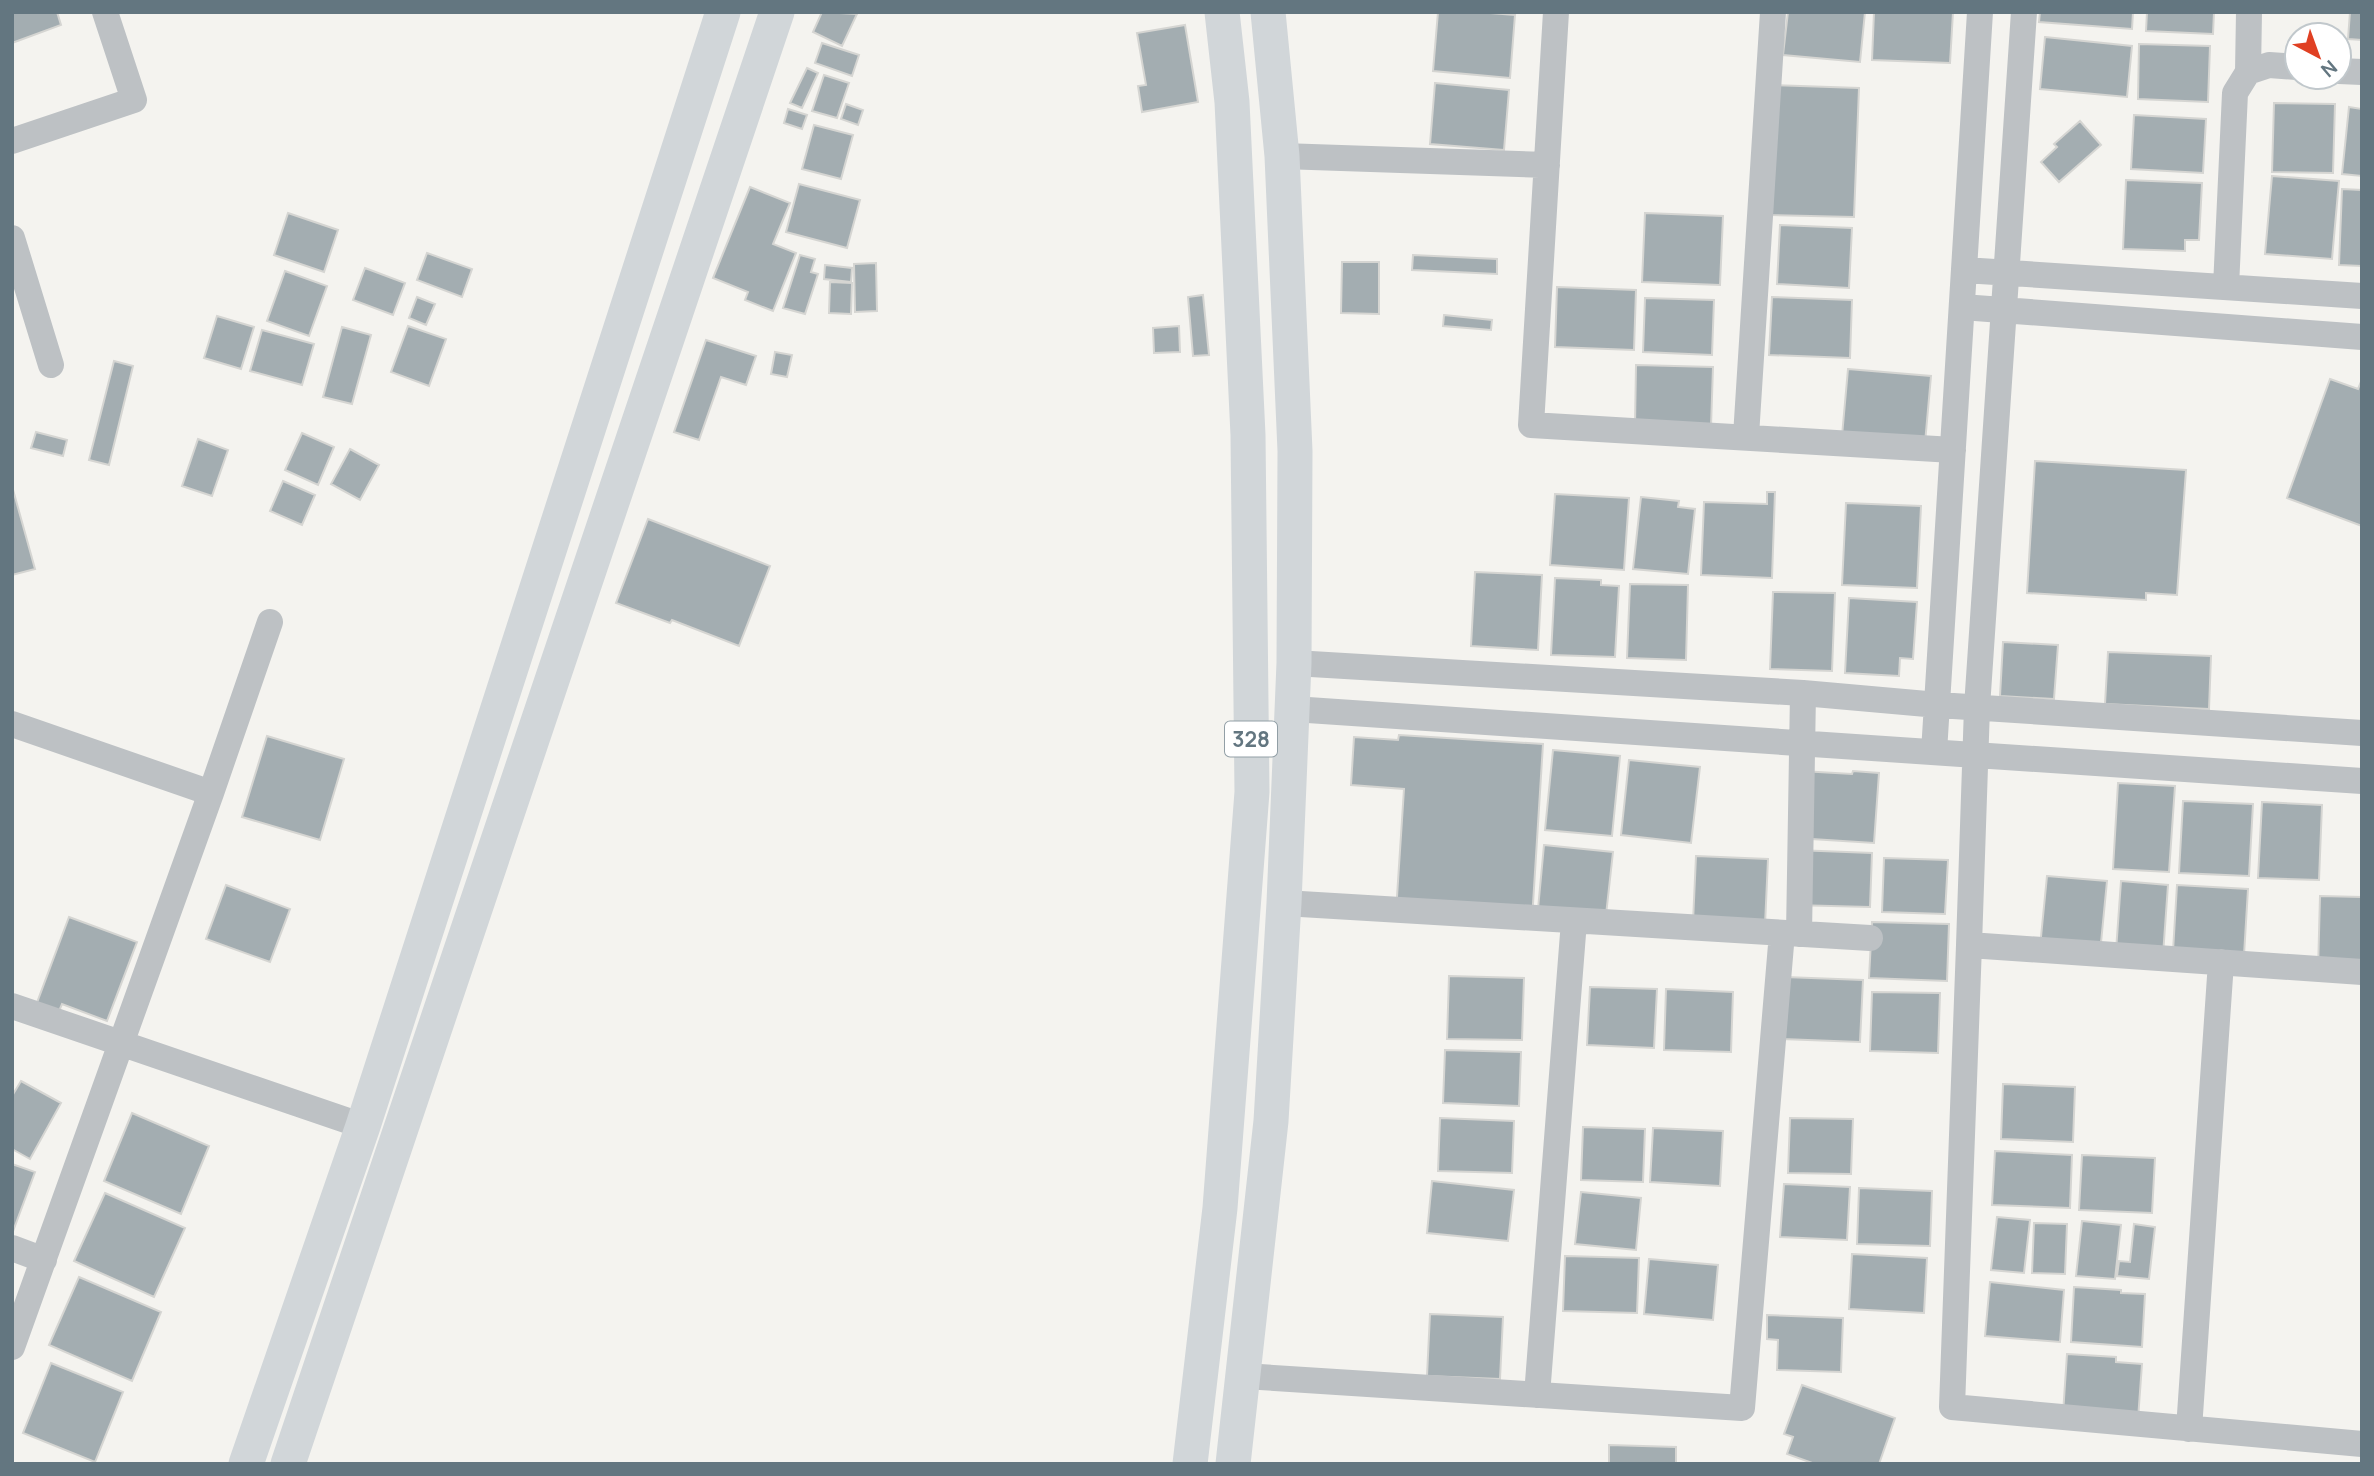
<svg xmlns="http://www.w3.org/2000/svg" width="2374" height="1476" viewBox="0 0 2374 1476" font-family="Manrope,sans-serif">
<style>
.building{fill:#a3adb1;stroke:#d5d5d2;stroke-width:2}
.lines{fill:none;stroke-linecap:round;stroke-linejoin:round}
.minor{stroke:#bdc1c4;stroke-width:26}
.major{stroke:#d1d6d9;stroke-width:35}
.labels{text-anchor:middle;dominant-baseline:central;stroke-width:7;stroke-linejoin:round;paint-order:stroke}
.shield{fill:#fff;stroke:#929fa6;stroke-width:2}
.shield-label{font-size:21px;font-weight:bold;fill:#637680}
</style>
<rect width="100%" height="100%" fill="#f4f3ef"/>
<path class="building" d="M12,12H57L61,25L12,43Z
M822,12L857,14L842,46L813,32Z
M1438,12H1478L1515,15L1510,78L1433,71Z
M1788,12H1865L1860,62L1783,55Z
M1874,12H1953L1950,63L1872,60Z
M2040,12H2133L2132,29L2039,22Z
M2147,12H2214L2213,34L2146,31Z
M2350,12H2362V40L2348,39Z
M1185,25L1198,102L1142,112L1138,86L1146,85L1137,33Z
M2045,37L2132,46L2127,97L2040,89Z
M822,43L859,55L852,76L815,63Z
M2139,44L2210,46L2208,102L2138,99Z
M807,68L818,73L802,108L790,103Z
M824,75L849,83L837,118L812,111Z
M1435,83L1509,90L1504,150L1430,144Z
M1773,85L1859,88L1854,217L1772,215Z
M2274,103L2335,104L2333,173L2272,172Z
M846,104L863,110L858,125L841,119Z
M2349,107L2362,109V176L2342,174Z
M788,109L807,115L802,129L784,123Z
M2134,115L2206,119L2203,173L2131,169Z
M2080,121L2101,145L2059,182L2041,162L2057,147L2054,144Z
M814,125L853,135L841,179L802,169Z
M2272,176L2339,181L2332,259L2265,254Z
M2126,180L2202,183L2199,240H2185V251L2123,249Z
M799,184L860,200L847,248L786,232Z
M750,187L790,203L773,244L796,253L773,311L745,300L748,292L713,278Z
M2342,189L2362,190V266L2339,265Z
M288,213L338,230L324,272L274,255Z
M1645,213L1723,216L1720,285L1642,282Z
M1780,225L1852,228L1849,288L1777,284Z
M427,253L472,269L462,297L417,280Z
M800,255L815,259L811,272L818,274L805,314L783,308Z
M1413,255L1497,259V274L1412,270Z
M1342,262H1379V314L1341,313Z
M876,263L877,311L855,312L854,264Z
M825,265L852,268L851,282L824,279Z
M365,268L405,283L393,315L353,300Z
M285,271L327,286L309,336L267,321Z
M830,282L852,283L851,314L829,313Z
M1557,287L1636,290L1634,350L1555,347Z
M1203,295L1209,355L1193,356L1188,297Z
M417,297L435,304L426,325L409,318Z
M1772,297L1852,300L1850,358L1769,355Z
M1645,298L1714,300L1712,355L1643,352Z
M1444,315L1492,320L1491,330L1443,326Z
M217,316L254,327L241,369L204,358Z
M408,326L446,339L429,386L391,372Z
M1179,326L1180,352L1154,353L1153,328Z
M342,327L371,335L352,404L323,397Z
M262,330L314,344L302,385L250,371Z
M706,340L756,356L746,385L721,377L699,440L674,432Z
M775,352L792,355L787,377L771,374Z
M114,361L133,366L109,465L89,460Z
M1636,365L1713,367L1711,427L1635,425Z
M1848,369L1931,376L1925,443L1842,436Z
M2330,379L2358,389L2362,379V526L2287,498Z
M36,432L67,440L63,456L31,448Z
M302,433L334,447L318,485L285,470Z
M198,439L228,450L212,496L182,486Z
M350,449L379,465L360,500L331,484Z
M2035,461L2186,470L2177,595L2146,593V600L2027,593Z
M283,481L315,495L302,525L270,511Z
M12,486L35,569L12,575Z
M1767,492H1775L1772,578L1701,575L1704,502L1767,504Z
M1555,494L1629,498L1624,570L1550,565Z
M1641,497L1679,501L1678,507L1695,509L1688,574L1633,569Z
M1846,503L1921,506L1917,588L1842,585Z
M648,519L770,566L739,646L672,620L670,623L616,603Z
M1475,572L1542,575L1538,650L1471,646Z
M1555,578L1601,580V585L1619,586L1615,657L1551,655Z
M1630,584L1688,585L1686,660L1627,658Z
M1773,592L1835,593L1832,671L1770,669Z
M1849,598L1917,602L1913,659L1900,658L1899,676L1845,673Z
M2003,642L2058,645L2054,699L2000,696Z
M2108,652L2211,656L2209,709L2105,704Z
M1399,735L1543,744L1532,920L1396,912L1404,789L1351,785L1354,737L1398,740Z
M267,736L344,759L320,840L242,817Z
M1553,750L1620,756L1612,836L1545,830Z
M1629,760L1700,767L1691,843L1621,835Z
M1801,771L1852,774L1853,771L1879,773L1874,843L1796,838Z
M2118,783L2175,786L2169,872L2113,869Z
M2183,801L2253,804L2249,876L2179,873Z
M2262,802L2322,805L2319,880L2258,878Z
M1544,845L1613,852L1606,915L1538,909Z
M1795,850L1872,853L1870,907L1792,905Z
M1696,856L1768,859L1765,925L1693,922Z
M1884,858L1948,860L1945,914L1882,912Z
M2047,876L2107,881L2100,953L2040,947Z
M2121,881L2168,885L2163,955L2116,951Z
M226,885L290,909L270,962L206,939Z
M2177,885L2248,889L2244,955L2173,951Z
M2320,896L2362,897V972L2318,971Z
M69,917L137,942L107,1021L62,1004L57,1016L35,1008Z
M1872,922L1949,924L1947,981L1869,978Z
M1449,976L1524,978L1522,1040L1447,1039Z
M1785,977L1863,980L1860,1042L1782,1039Z
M1590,987L1657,989L1654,1048L1587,1045Z
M1666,989L1733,992L1731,1052L1664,1050Z
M1872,992L1940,993L1938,1053L1870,1051Z
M1445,1050L1521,1052L1519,1106L1443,1103Z
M21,1081L61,1103L30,1159L12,1149V1096Z
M2003,1084L2075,1087L2073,1142L2001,1139Z
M132,1113L209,1146L181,1214L104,1181Z
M1440,1118L1514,1121L1512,1173L1438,1171Z
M1790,1118L1853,1119L1851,1174L1788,1173Z
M1583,1127L1645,1129L1643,1182L1581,1180Z
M1653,1128L1723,1131L1720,1186L1650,1182Z
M1995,1151L2072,1155L2070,1208L1992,1205Z
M2082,1155L2155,1158L2152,1213L2079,1210Z
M12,1164L35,1172L12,1234Z
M1432,1181L1514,1190L1508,1241L1427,1233Z
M1784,1184L1850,1187L1847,1240L1780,1237Z
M1859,1188L1932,1191L1930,1246L1857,1244Z
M1581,1192L1641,1198L1636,1250L1575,1244Z
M105,1193L185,1228L154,1297L74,1261Z
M1997,1217L2030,1220L2024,1273L1991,1270Z
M2082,1221L2121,1225L2115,1279L2076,1276Z
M2034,1223L2067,1224L2065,1274L2032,1273Z
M2134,1224L2155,1227L2149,1279L2117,1276L2119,1261L2130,1262Z
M1852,1254L1927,1258L1924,1313L1849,1309Z
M1565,1256L1639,1258L1637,1313L1563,1311Z
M1649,1259L1718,1265L1713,1320L1644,1314Z
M79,1277L161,1312L132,1381L49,1345Z
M1990,1282L2064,1290L2060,1342L1985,1336Z
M2074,1287L2121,1290V1293L2145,1294L2142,1347L2071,1342Z
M1430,1314L1503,1317L1500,1379L1427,1376Z
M1767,1315L1843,1318L1841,1372L1777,1370L1778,1340L1767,1339Z
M2067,1354L2116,1357V1362L2142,1364L2138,1419L2063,1414Z
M51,1363L123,1392L95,1462L23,1433Z
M1802,1385L1895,1418L1879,1464H1815L1787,1454L1793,1437L1784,1434Z
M1609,1445L1676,1447V1464H1609Z"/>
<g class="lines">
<path class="minor" d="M1556,12L1531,425L1953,450
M2339,71L2362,72
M2248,72L2249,12
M12,141L134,100L105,12
M1282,156L1547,165
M12,238L51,365
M1964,270L2362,296
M2226,287L2235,93L2248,72L2269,65L2297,67
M1962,307L2362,337
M1746,436L1773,12
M1294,663L1803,693L1938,705L2362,733
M1293,709L2362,781
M12,724L211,793
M1934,752L1980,12
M1284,903L1870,938
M1799,934L1803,693
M1969,945L1977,707L2024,12
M2362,972L1969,945L1952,1407L2362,1444
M12,1006L363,1126
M12,1248L44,1260
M12,1347L211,793L270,622
M1244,1376L1742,1408L1782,933
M1537,1395L1574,921
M2189,1429L2221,962"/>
<path class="major" d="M246,1464L363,1126L723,12
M288,1464L777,12
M1190,1464L1220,1208L1252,792L1248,435L1232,102L1222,12
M1233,1464L1271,1121L1284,903L1294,663L1295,451L1282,156L1268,12"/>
</g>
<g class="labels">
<rect class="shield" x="1225" y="721.5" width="52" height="35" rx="5"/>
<g class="shield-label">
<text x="1251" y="739">328</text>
</g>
</g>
<rect width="2374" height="1476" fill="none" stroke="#637680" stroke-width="28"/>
<g transform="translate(2318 56) rotate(139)"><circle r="33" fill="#ffffff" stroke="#c1c8cc" stroke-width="2"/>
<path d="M0-5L12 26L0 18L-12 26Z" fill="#e04023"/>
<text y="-10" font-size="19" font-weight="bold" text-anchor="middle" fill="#637680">N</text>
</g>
</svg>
